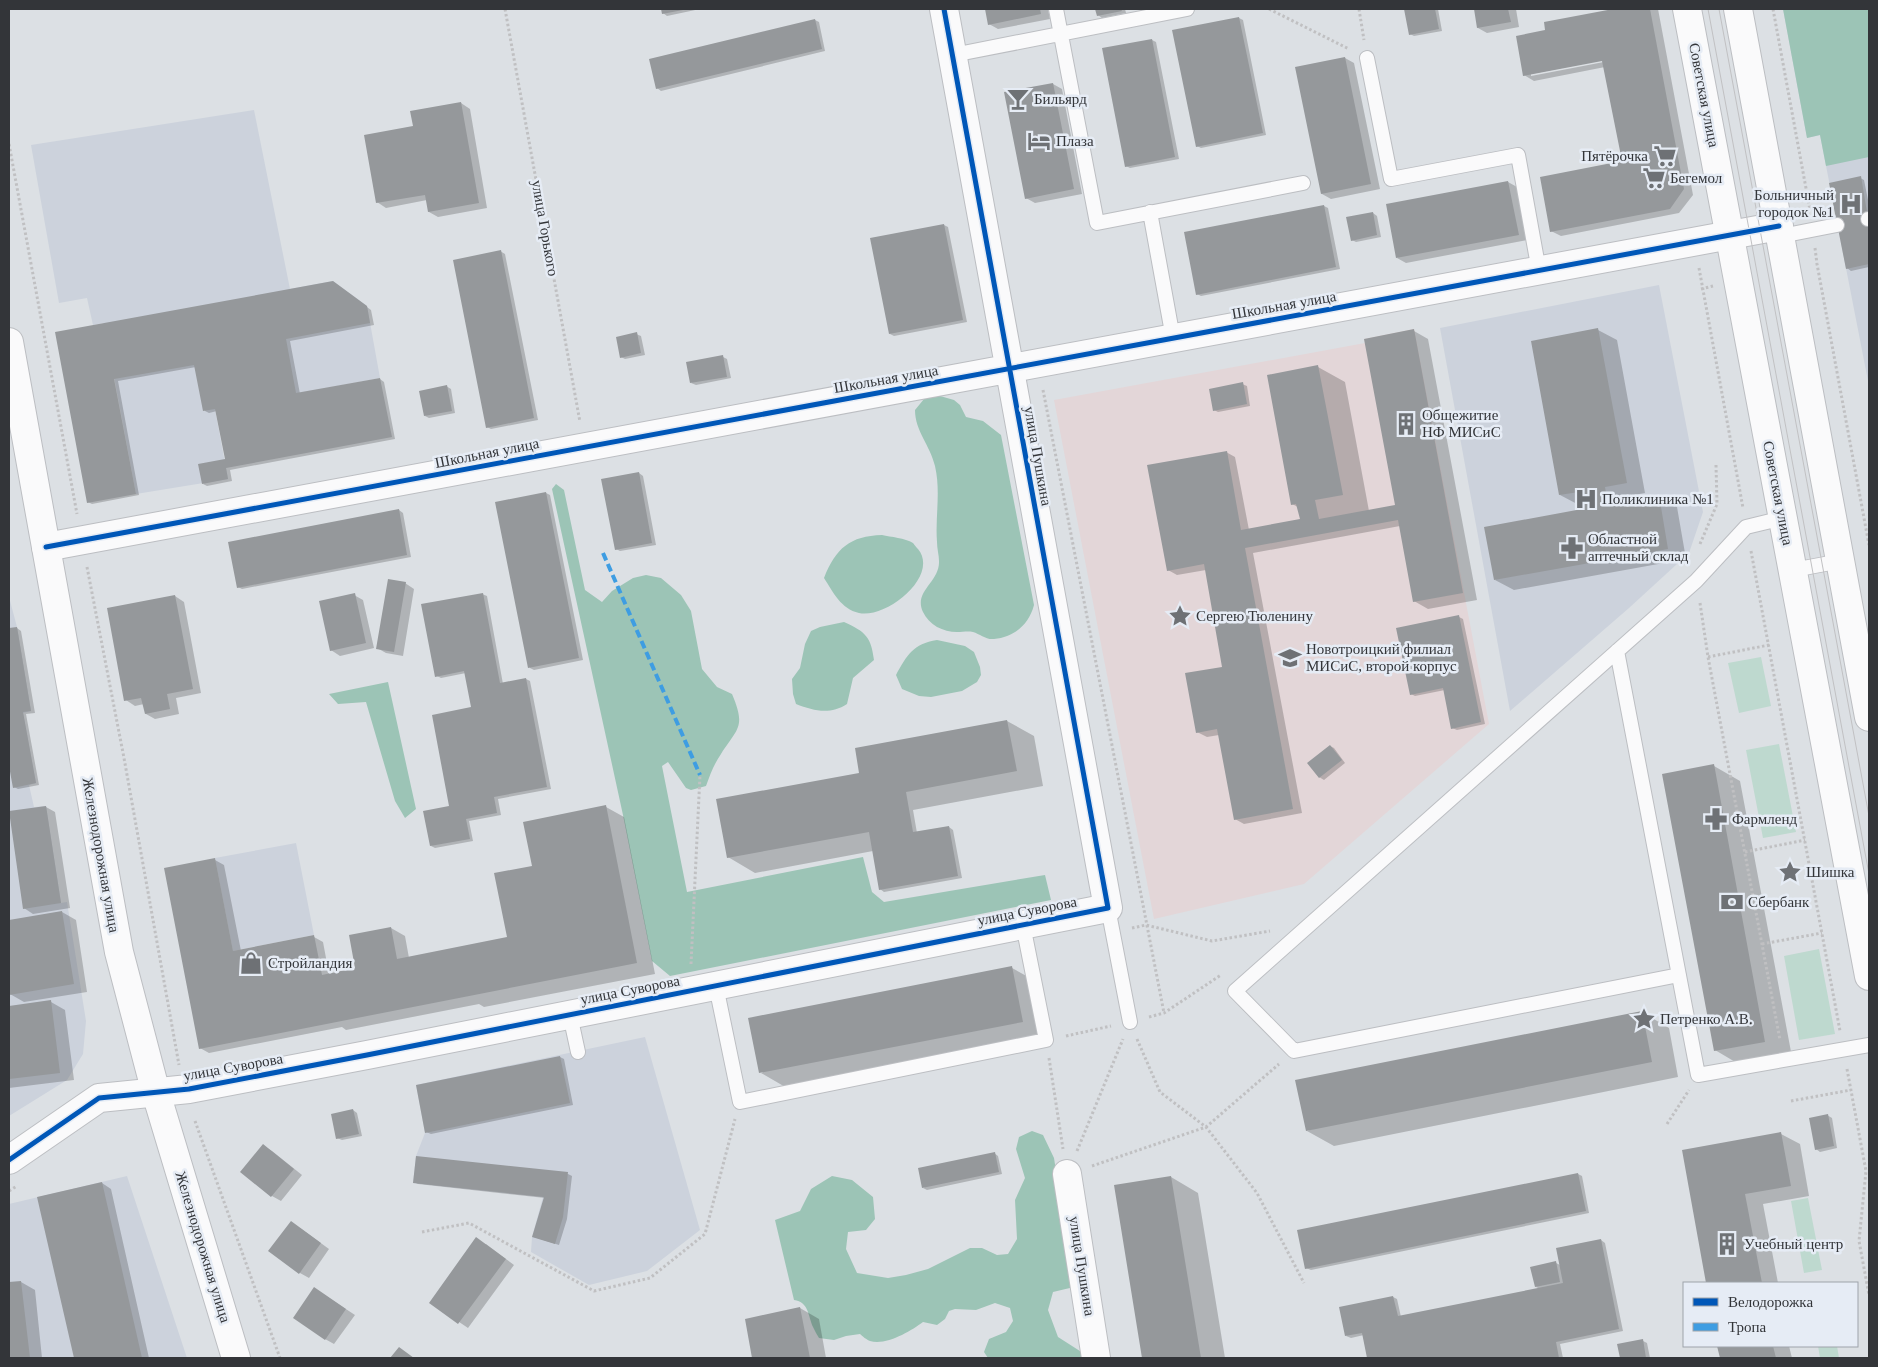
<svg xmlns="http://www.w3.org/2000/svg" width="1878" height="1367" viewBox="0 0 1878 1367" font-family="Georgia,serif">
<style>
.built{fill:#ccd2dc}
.education{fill:#e3d6d8}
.green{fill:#bed9cf}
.forest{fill:#9cc4b6}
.shadow{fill:#0003;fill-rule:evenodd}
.building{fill:#95989b}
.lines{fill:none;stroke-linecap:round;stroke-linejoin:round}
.service-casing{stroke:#bcbec2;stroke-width:16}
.minor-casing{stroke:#bcbec2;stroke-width:30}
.secondary-casing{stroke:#bcbec2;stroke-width:30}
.primary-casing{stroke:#bcbec2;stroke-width:30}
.path{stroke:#c0c0c2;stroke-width:3;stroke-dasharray:2.5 2.5;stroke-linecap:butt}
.service{stroke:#fafafb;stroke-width:14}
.minor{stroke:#fafafb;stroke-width:28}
.secondary{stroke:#fafafb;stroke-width:28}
.primary{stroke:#fafafb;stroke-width:28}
.tram{stroke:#c1c1c3;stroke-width:1}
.quiet{stroke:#3e9de2;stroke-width:4;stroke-dasharray:8 4;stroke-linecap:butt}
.cycleway-casing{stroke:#e6ecf5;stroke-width:8}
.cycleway{stroke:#0057b8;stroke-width:5}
.labels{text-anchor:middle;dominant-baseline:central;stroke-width:5;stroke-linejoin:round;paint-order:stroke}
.street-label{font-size:15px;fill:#333539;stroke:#e6ecf5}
.poi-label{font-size:15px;fill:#333539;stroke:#e6ecf5;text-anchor:start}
</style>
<rect width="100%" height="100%" fill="#dce0e4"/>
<path class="built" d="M1783,9H1869V386L1820,135L1807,138Z
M254,110L290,289L333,281L367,306L380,378L215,409L228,479L136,494L104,323L93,325L87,298L59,303L31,145Z
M1659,285L1703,512L1689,553L1629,608L1510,711L1440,328Z
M9,597L17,627L31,711L23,713L36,783L29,785L34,807L46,806L61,903L67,902L86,1021L83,1054L67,1080L9,1116Z
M296,843L314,935L233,951L215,858Z
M645,1037L700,1230L647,1271L589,1285L531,1252L532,1237L543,1197L413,1183L416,1156L425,1133L416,1085Z
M127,1176L187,1358H9V1204Z"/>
<path class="education" d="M1414,329L1489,724L1304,884L1154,919L1054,400L1365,343L1364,339Z"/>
<path class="green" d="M1761,657L1771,706L1739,713L1728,663Z
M1779,744L1796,832L1763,838L1746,750Z
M1819,949L1835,1034L1799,1040L1784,956Z
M1808,1198L1822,1270L1804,1273L1791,1201Z
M1818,1346H1837L1839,1358H1820Z"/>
<path class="forest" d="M1783,9H1869V157L1826,166L1820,135L1807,138Z
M933,394L954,400L960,405L966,417L983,421L1001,435L1034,605C1029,624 1015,637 994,639C986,640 980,634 973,632C968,631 963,632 957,632C943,632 929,625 923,612C913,591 940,582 939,561C939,555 937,549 937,542C935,517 941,492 935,466C930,445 915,431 915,410L924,399Z
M556,484L564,490L585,590L602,602L612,591L633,578L646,575L661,578L681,595L691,611L702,669L717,687L732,694C746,727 738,728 721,754C714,764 710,775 706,786L691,790L686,788L668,762L662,766L687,892L863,857L872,892L884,902L1045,875L1051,900L670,976L652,961L623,815L552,489Z
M882,535C891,537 905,538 913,543C913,543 917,548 918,549C940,576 886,619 859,613C841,609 833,592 824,578C836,548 850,536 882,535Z
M844,622C866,632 871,637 874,660L853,678L847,704C830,715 814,711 796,704L793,694L792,679L800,668L805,644L811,631L820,627Z
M937,640L965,646L974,652L980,667L981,675L977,682L962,691L931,697L919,696L902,689L896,675C907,655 913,644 937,640Z
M388,682L416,809L405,818L395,801L366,702L338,704L329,694Z
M1032,1131L1043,1135L1054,1158L1074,1287L1053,1292L1048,1310L1058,1337L1083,1353L1084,1358H988L984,1352L989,1339L1006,1332L1013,1321L1010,1308L995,1303L976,1310L955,1309L949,1311L945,1319L937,1325L923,1322C911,1331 886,1346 870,1341C867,1340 862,1336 860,1334L846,1336L834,1340L819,1338C817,1335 815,1331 813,1327C808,1316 809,1302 794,1300L775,1220L800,1211L811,1189L832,1176L852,1180L873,1197L875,1219L866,1230L848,1232L846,1249L857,1273L888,1278L906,1275L928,1269L970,1248H982L997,1255L1008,1254L1017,1239L1015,1200L1025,1178L1016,1149L1019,1137Z"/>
<path class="shadow" d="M662,9H700L667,16L663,13Z
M986,9H1048L1050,19L998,29L989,24Z
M1096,9H1125L1126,13L1102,18L1098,15Z
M1406,9H1438L1442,31L1414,36L1410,34Z
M1475,9H1516L1519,27L1487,33L1478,28Z
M1619,9H1658L1693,195L1679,213L1561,236L1551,231L1623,162L1605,67L1534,81L1524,75L1547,31L1545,23ZM1608,59L1609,61L1531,76V74Z
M1239,18L1243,20L1266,135L1201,148L1197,146L1174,31Z
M815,20L819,22L825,51L661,91L657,88Z
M1152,40L1156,42L1179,159L1130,168L1126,166Z
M1345,58L1354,63L1380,189L1331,199L1322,194Z
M1053,84L1062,89L1082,194L1035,203L1026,198Z
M461,103L470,109L487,208L438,217L429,212L427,200L386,208L377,202L414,127Z
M1860,178L1864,180L1869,205V267L1851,271L1847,268Z
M1508,182L1517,187L1527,240L1406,263L1397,258Z
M1324,206L1328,208L1340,269L1201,296L1197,294Z
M1373,213L1377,216L1381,237L1356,242L1352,240Z
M944,225L948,227L967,322L894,336L890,334Z
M500,251L505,254L538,420L491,429L487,427Z
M337,285L371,310L374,325L290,341L300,394L380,379L384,382L395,439L230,470L232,481L207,486L203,484L226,460L217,411L209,413L205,411L196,367L118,381L139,495L92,504L88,502L57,333Z
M1598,330L1617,340L1645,493L1623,497L1624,503L1658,497L1677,507L1686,559L1514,590L1495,580L1584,510L1583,505H1579L1560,495Z
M1414,331L1428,339L1477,600L1428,609L1414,601L1400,526L1253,553L1302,813L1244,824L1235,819L1219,735L1207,737L1197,732L1224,668L1206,570L1177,575L1168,570L1226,452L1235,457L1249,530L1301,520L1298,507L1292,504L1318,367L1345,382L1369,511L1397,506Z
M636,334L641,336L645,355L625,359L621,357Z
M723,357L727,359L731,378L696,385L691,383Z
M1242,384L1247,386L1250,406L1218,412L1214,410Z
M446,386L451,389L455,413L429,418L425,416Z
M639,473L643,476L656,545L620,551L616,549Z
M546,493L550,495L583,660L534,670L530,668L497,503Z
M399,510L403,513L411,557L242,589L238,587Z
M405,583L414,589L403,656L386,653L377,648Z
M482,594L487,596L503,684L526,679L530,681L551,789L498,799L501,815L469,821L473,841L435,848L431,846L451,807L472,708L466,673L441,678L437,676Z
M354,595L363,600L374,648L340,656L331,650Z
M175,596L184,602L201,693L176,698L179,714L155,719L146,714L144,704L135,706L126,700Z
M1459,617L1463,619L1485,724L1457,730L1452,728L1445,690L1415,696L1411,694Z
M17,628L21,631L35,713L26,714L39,785L18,789L14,787L9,759V630Z
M1007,721L1034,736L1043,786L913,810L917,833L949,827L953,830L962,878L884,892L880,889L873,851L755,873L728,857L861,774Z
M1330,746L1334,748L1345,763L1324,780L1319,777Z
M1714,766L1740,781L1792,1057L1742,1066L1715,1050Z
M46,807L55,812L70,908L33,914L24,908Z
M606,807L624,817L655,974L484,1007L479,1004L346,1030L342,1027L209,1053L200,1048L215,860L224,865L241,951L314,937L323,942L329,974L357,969L391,928L405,936L409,958L508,938L533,867Z
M62,912L76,920L87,992L24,1002L10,994L9,921Z
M1012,968L1039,983L1049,1037L787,1088L761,1073Z
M51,1002L65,1010L74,1080L9,1088V1007Z
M1642,1012L1669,1028L1678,1077L1334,1146L1307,1131Z
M560,1057L564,1059L573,1105L431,1134L426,1132Z
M353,1110L357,1113L362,1136L342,1140L337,1138Z
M1827,1115L1832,1118L1837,1148L1820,1152L1816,1149Z
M1781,1134L1800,1144L1809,1196L1763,1204L1778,1283H1707L1683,1151Z
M263,1146L272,1151L302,1175L281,1201L272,1196Z
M994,1153L998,1156L1002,1174L927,1190L923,1188Z
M568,1174L572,1176L567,1219L559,1245L534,1237L545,1198L418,1184L414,1182Z
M1578,1174L1582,1176L1589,1213L1311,1270L1306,1268Z
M1171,1177L1198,1193L1225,1358H1143L1115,1186Z
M102,1183L111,1189L149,1358H75L39,1198Z
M300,1228L329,1249L309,1278L300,1273Z
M1601,1240L1605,1243L1623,1331L1560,1344L1563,1358H1369L1364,1335L1351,1338L1346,1336L1393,1297L1397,1299L1401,1317L1540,1289L1536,1287L1556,1263L1560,1265Z
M486,1244L514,1265L468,1328L431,1303Z
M21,1282L35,1290L42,1358H9V1284Z
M323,1294L355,1315L334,1344L325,1339Z
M800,1308L819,1319L826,1358H753L746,1320Z
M1643,1341L1647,1343L1650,1358H1621L1618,1345Z
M1718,1346H1789L1792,1358H1721Z"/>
<path class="building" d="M661,9H683V10L662,14Z
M985,9H1040L1041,14L988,25Z
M1095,9H1121L1122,11L1097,16Z
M1404,9H1435L1439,29L1409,35Z
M1474,9H1508L1511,22L1477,28Z
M1613,9H1650L1684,189L1670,209L1550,232L1540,177L1622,161L1602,61L1523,76L1516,36L1545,30L1544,22Z
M1239,17L1263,133L1196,147L1172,30Z
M815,19L822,49L656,89L649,59Z
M1152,39L1175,157L1125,167L1102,48Z
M1345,57L1371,184L1321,194L1295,67Z
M1053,83L1074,189L1025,199L1004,92Z
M461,102L479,203L428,212L425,195L376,203L364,135L413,126L410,111Z
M1861,176L1869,224V264L1846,269L1829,183Z
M1508,181L1519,235L1396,258L1386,204Z
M1324,205L1336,267L1196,295L1184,232Z
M1373,212L1377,235L1351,241L1346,217Z
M944,224L963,320L889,334L870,238Z
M501,250L534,418L486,428L453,260Z
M333,281L367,306L370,323L286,339L296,393L380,378L392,437L226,468L228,479L202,484L198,464L225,459L215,409L203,411L194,365L114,379L136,494L87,503L55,332Z
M1598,328L1627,483L1605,487L1608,505L1659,495L1668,549L1494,580L1484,527L1582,509L1579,492L1559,495L1531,341Z
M1414,329L1463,593L1413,602L1398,520L1245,548L1293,809L1234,820L1217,729L1196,733L1185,673L1222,667L1204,564L1167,571L1147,465L1227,451L1241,530L1300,519L1296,504L1291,505L1267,375L1318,365L1343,495L1315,500L1319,519L1395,505L1364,339Z
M637,332L641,353L620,358L616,337Z
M723,355L727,377L690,383L686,362Z
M1243,382L1247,404L1213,411L1209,389Z
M447,385L452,411L424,416L419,391Z
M639,472L652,543L615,550L601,479Z
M546,492L579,658L528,668L495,502Z
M399,509L407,555L237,588L228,542Z
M388,579L406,582L394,652L376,649Z
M355,593L366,643L330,651L319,601Z
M483,593L500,683L526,678L547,787L494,797L497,813L466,819L470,839L430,846L423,811L449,806L432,715L471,707L464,671L435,677L421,604Z
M175,595L193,689L167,694L170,709L145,714L141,698L124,701L107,608Z
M1459,615L1481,722L1451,729L1443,688L1410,695L1396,628Z
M17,627L31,711L23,712L36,783L13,788L9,766V628Z
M1007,720L1017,771L906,792L913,832L949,826L958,876L879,890L869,832L727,858L716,799L859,773L855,748Z
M1330,745L1342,760L1319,778L1307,763Z
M1714,764L1765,1042L1714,1051L1662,774Z
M606,805L637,963L199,1049L164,868L215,858L233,951L314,935L322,975L355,968L349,935L391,927L397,959L507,937L494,873L532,866L523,822Z
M46,806L61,903L23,909L9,811Z
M62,911L74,984L9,995V920Z
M1012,966L1023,1022L759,1073L748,1018Z
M51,1000L60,1073L9,1079V1006Z
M1642,1011L1652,1062L1306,1131L1295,1080Z
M560,1056L570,1103L425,1133L416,1085Z
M353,1109L359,1134L336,1139L331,1114Z
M1828,1114L1834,1146L1815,1150L1809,1118Z
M1781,1132L1791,1186L1745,1194L1762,1283H1706L1682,1150Z
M263,1144L294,1169L271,1197L240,1172Z
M995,1152L999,1172L922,1188L918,1168Z
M416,1156L568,1172L563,1217L555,1244L532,1237L544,1197L413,1183Z
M1578,1173L1586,1211L1305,1269L1297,1230Z
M1171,1176L1201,1358H1142L1114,1185Z
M102,1182L142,1358H74L37,1197Z
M291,1221L321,1243L299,1274L268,1251Z
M476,1237L506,1259L458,1324L429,1303Z
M1601,1239L1619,1329L1556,1342L1559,1358H1367L1362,1333L1345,1336L1339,1307L1393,1296L1398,1316L1563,1283L1556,1248Z
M1556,1261L1560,1282L1535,1287L1530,1267Z
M21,1281L30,1358H9V1282Z
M314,1287L346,1309L325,1340L293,1318Z
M800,1307L810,1358H752L745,1319Z
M1643,1339L1646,1358H1620L1617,1344Z
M1717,1346H1773L1776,1358H1720Z
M399,1347L414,1358H390Z"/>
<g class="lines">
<defs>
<path id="service" d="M1056,9L1097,223L1303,183
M953,55L1187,9
M1367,58L1391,179L1518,155L1539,271
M1150,212L1173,338
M1868,219H1869
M1781,236L1837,225
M1793,570L1841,561
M1617,651L1698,1075L1869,1045
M1108,908L1130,1022
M1679,975L1294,1051L1235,991L1696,581L1746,527L1783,518
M716,986L740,1102L1046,1040L1023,925
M570,1015L578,1052"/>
<path id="minor" d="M46,547L1779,226
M9,1160L99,1098L189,1089L367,1055L1108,908L944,9
M1067,1174L1096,1358"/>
<path id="secondary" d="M9,342L119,952L156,1093L236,1358"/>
<path id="primary" d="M1687,9L1869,976
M1738,9L1869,717"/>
</defs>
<use href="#service" class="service-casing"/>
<use href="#minor" class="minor-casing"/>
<use href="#secondary" class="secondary-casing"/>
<use href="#primary" class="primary-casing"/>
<path class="path" d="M505,9L580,422
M1269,9L1349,49
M1359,9L1364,40
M1773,9L1810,210
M9,144L77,514
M1815,248L1817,264L1869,545
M1699,268L1743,508
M1701,289L1713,286
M1043,390L1164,1013
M1700,544L1717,504L1716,465
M1751,551L1840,1031
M87,567L124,758L179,1065
M1700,603L1708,657L1780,1040
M1708,657L1769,645
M1745,852L1805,840
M1132,928L1146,925L1212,941L1270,931
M1762,944L1822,933
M691,964L700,775
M1149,1017L1164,1013L1221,975
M1066,1036L1111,1026
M1137,1039L1160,1092L1206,1127L1257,1193L1304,1283
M1049,1058L1063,1149
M1847,1069L1866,1171L1859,1241L1869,1295
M1791,1101L1851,1090
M195,1121L280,1358
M1667,1124L1689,1090
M1077,1151L1123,1039
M1092,1166L1206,1127L1279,1064
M9,1191L17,1186
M422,1232L469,1223L594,1291L650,1278L705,1234L735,1119"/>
<use href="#service" class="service"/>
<use href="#minor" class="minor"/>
<use href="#secondary" class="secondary"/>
<use href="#primary" class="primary"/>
<path class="tram" d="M1708,9L1869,874
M1719,9L1869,816"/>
<path class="quiet" d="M603,553L700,775"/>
<defs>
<path id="cycleway" d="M46,547L1779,226
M9,1160L99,1098L189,1089L367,1055L1108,908L944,9"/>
</defs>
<use href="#cycleway" class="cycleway-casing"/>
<use href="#cycleway" class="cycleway"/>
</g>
<defs>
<symbol id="bar-bare" viewBox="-9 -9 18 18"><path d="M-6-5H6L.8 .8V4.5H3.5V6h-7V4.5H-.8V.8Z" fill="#6e7175" stroke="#e6ecf5" stroke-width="2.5" paint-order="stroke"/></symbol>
<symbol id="hotel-bare" viewBox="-9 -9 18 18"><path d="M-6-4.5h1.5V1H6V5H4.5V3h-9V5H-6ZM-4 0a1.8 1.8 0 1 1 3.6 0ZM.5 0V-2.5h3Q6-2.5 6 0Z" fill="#6e7175" stroke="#e6ecf5" stroke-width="2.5" paint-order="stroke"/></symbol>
<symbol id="supermarket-bare" viewBox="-9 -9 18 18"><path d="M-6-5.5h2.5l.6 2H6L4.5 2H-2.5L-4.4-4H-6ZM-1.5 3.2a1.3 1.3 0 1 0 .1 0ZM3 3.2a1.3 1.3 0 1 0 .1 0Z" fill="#6e7175" stroke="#e6ecf5" stroke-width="2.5" paint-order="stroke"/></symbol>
<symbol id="hospital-bare" viewBox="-9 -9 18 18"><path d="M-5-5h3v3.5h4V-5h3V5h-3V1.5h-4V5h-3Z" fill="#6e7175" stroke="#e6ecf5" stroke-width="2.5" paint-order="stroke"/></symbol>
<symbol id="building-bare" viewBox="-9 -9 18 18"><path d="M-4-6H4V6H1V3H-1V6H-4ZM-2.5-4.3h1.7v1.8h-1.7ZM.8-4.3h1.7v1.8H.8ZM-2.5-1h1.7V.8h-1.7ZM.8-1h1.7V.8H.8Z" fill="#6e7175" stroke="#e6ecf5" stroke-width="2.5" paint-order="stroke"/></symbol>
<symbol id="pharmacy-bare" viewBox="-9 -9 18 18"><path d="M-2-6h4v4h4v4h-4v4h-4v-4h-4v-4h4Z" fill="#6e7175" stroke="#e6ecf5" stroke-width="2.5" paint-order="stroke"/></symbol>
<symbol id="sight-bare" viewBox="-9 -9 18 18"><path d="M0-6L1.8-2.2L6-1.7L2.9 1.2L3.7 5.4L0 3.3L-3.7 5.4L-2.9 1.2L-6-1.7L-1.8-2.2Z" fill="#6e7175" stroke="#e6ecf5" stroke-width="2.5" paint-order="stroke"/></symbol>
<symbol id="university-bare" viewBox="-9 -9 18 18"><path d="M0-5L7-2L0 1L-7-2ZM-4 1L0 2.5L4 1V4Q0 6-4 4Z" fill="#6e7175" stroke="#e6ecf5" stroke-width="2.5" paint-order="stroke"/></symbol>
<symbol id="bank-bare" viewBox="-9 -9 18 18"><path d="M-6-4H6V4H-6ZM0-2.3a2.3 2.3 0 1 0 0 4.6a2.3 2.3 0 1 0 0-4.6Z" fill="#6e7175" stroke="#e6ecf5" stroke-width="2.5" paint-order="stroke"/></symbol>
<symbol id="shop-bare" viewBox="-9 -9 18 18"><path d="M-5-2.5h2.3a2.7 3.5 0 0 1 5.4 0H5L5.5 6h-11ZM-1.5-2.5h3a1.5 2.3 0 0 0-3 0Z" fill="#6e7175" stroke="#e6ecf5" stroke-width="2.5" paint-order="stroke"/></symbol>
</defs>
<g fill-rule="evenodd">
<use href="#bar-bare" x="1002" y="83" width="32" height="32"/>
<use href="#hotel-bare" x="1023" y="125" width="32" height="32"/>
<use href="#supermarket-bare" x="1649" y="140" width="32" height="32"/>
<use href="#supermarket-bare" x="1638" y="162" width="32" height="32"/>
<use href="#hospital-bare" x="1835" y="188" width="32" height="32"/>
<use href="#building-bare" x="1390" y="408" width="32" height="32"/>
<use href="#hospital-bare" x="1570" y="483" width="32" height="32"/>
<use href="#pharmacy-bare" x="1556" y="532" width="32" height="32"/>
<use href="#sight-bare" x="1164" y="600" width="32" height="32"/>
<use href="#university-bare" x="1274" y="642" width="32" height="32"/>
<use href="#pharmacy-bare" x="1700" y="803" width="32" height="32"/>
<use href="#sight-bare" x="1774" y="856" width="32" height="32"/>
<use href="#bank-bare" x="1716" y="886" width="32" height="32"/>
<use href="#shop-bare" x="235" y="947" width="32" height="32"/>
<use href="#sight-bare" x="1628" y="1003" width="32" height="32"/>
<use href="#building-bare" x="1711" y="1228" width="32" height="32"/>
</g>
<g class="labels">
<g class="street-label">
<text transform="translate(1704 95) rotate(79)">Советская улица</text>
<text transform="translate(545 228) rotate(80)">улица Горького</text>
<text transform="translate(1284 305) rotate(-10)">Школьная улица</text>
<text transform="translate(886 379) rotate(-10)">Школьная улица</text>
<text transform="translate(487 453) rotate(-11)">Школьная улица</text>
<text transform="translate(1038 456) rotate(80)">улица Пушкина</text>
<text transform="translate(1778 493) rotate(79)">Советская улица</text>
<text transform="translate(101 855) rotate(80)">Железнодорожная улица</text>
<text transform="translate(1027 911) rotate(-11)">улица Суворова</text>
<text transform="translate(630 990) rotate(-11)">улица Суворова</text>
<text transform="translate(233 1067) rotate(-10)">улица Суворова</text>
<text transform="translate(203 1247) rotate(73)">Железнодорожная улица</text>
<text transform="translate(1082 1266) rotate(81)">улица Пушкина</text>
</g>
<g class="poi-label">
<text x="1034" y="99">Бильярд</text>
<text x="1056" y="141">Плаза</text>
<text x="1648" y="156" text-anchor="end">Пятёрочка</text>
<text x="1670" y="178">Бегемол</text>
<text x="1834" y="195" text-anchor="end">Больничный<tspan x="1834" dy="17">городок №1</tspan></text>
<text x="1422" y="415">Общежитие<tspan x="1422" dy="17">НФ МИСиС</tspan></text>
<text x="1602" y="499">Поликлиника №1</text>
<text x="1588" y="539">Областной<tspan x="1588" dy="17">аптечный склад</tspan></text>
<text x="1196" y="616">Сергею Тюленину</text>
<text x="1306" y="649">Новотроицкий филиал<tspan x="1306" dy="17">МИСиС, второй корпус</tspan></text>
<text x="1732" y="819">Фармленд</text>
<text x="1806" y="872">Шишка</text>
<text x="1748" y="902">Сбербанк</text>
<text x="268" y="963">Стройландия</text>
<text x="1660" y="1019">Петренко А.В.</text>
<text x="1744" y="1244">Учебный центр</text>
</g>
</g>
<rect width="1878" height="1367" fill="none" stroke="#333539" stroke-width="20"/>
<rect x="1683" y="1282" width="175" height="65" fill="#e6ecf5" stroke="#9ea3aa"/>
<rect x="1693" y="1298" width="25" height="8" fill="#0057b8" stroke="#9ea3aa"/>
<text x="1728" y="1307" font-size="15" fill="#333539">Велодорожка</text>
<rect x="1693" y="1323" width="25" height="8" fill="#3e9de2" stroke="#9ea3aa"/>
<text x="1728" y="1332" font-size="15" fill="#333539">Тропа</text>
</svg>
